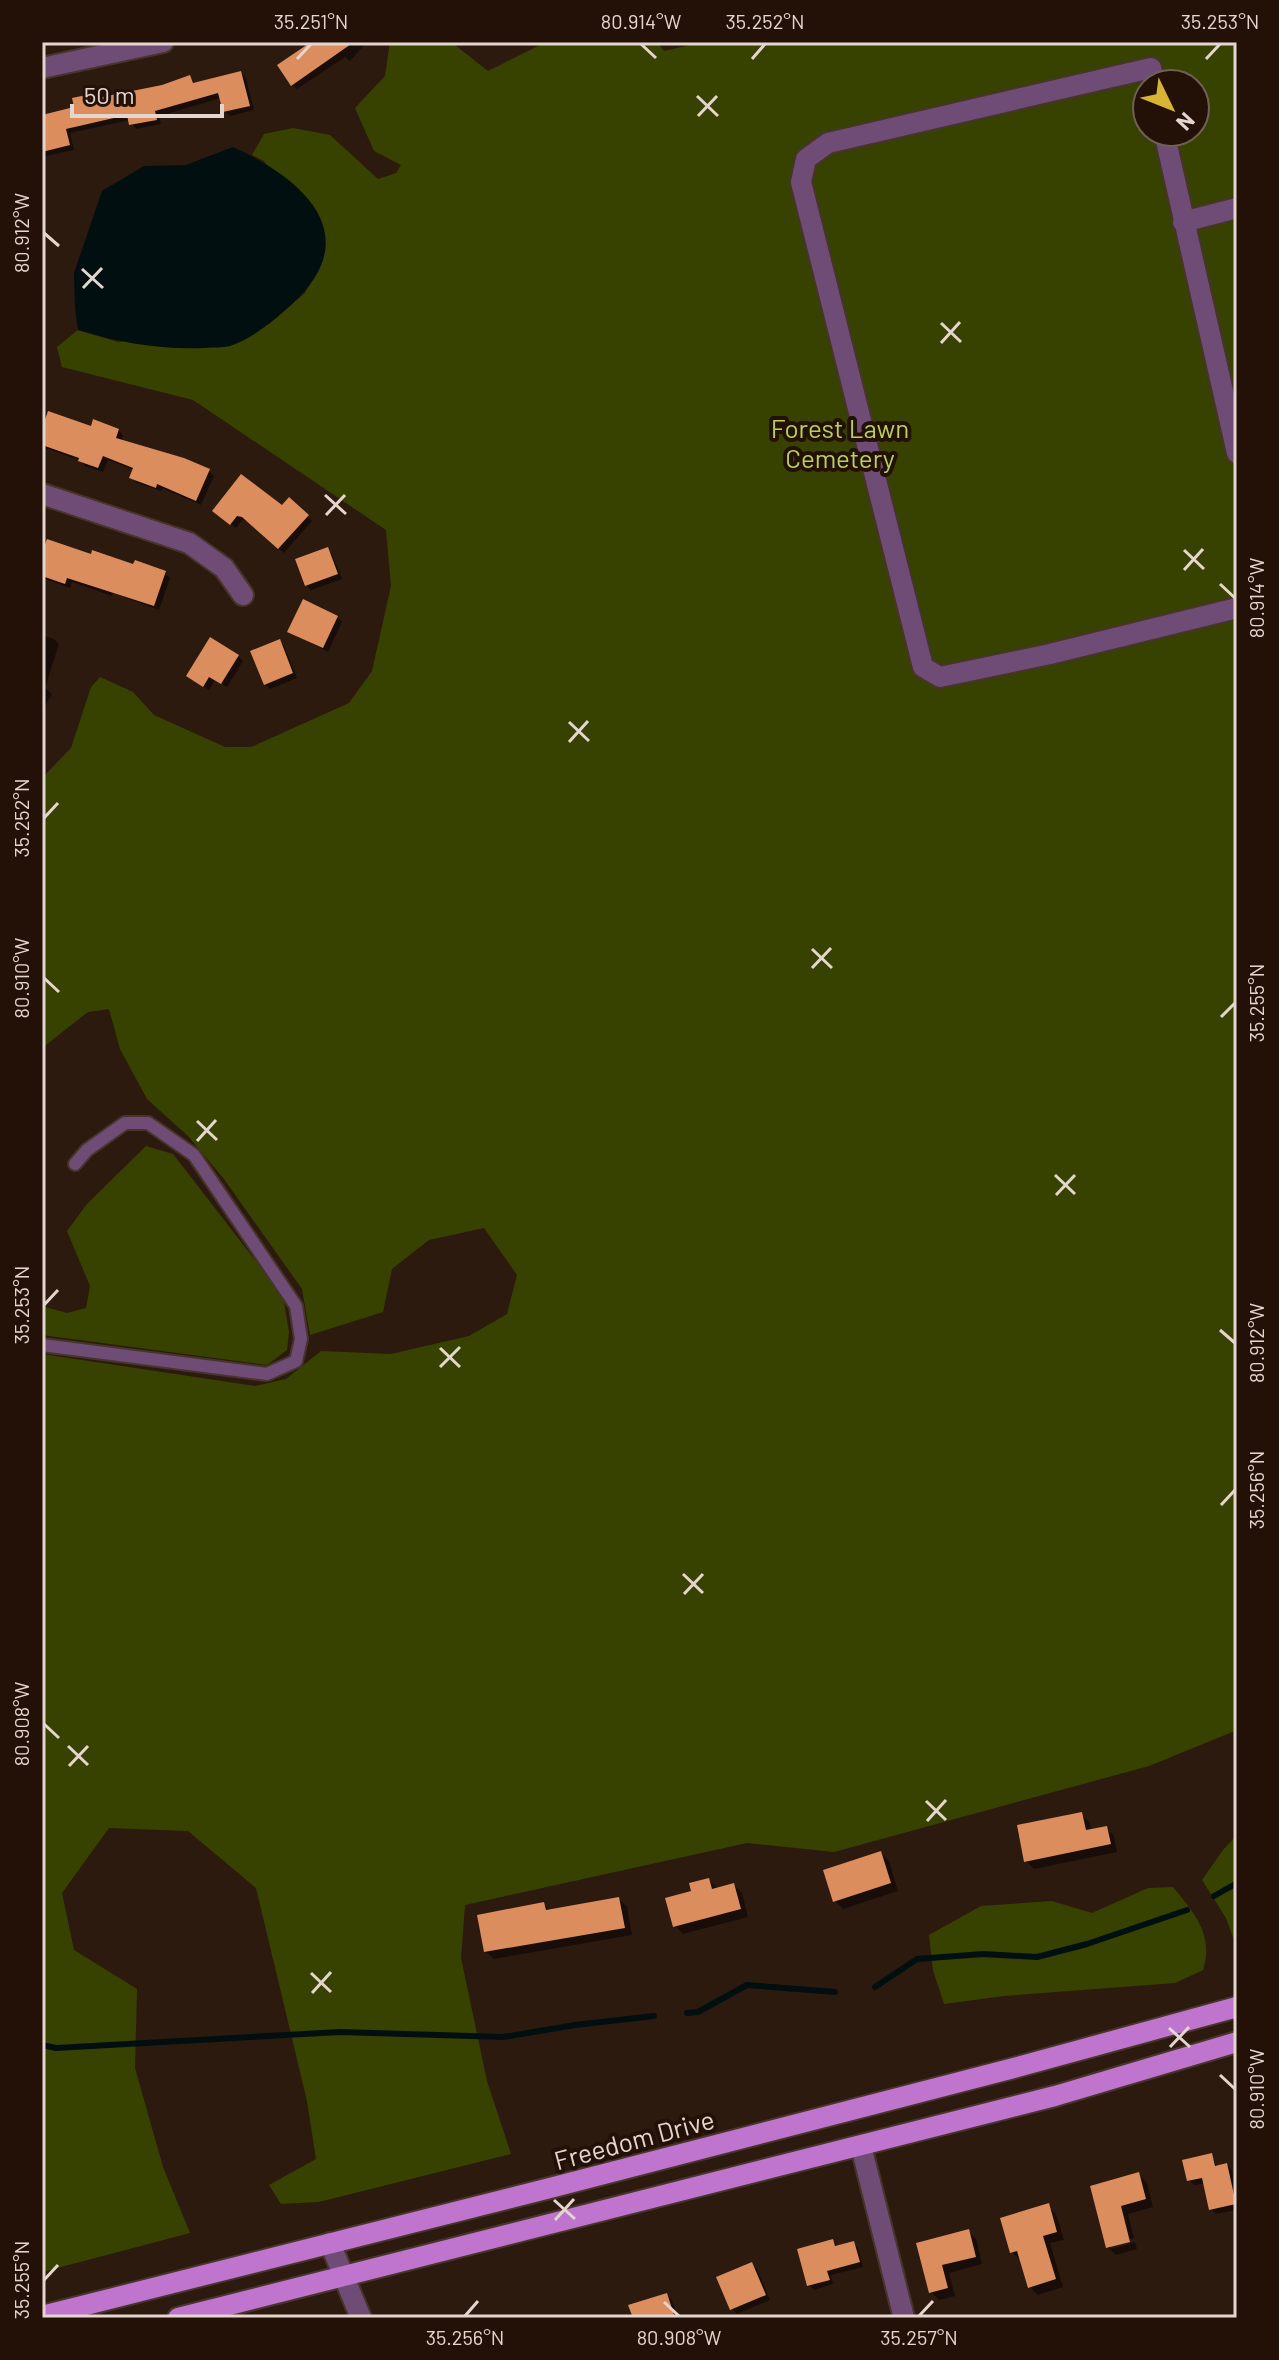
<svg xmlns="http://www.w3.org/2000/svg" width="1279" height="2360" viewBox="0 0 1279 2360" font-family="Barlow,sans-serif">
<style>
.green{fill:#384200;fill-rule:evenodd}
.water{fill:#020f11}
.shadow{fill:#0007}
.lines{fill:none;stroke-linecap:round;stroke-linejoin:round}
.stream{stroke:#020f11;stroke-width:6}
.building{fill:#db8d5e}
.service-casing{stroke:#47342a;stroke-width:16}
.minor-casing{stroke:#47342a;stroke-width:24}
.primary-casing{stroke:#47342a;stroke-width:24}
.service{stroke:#6f4c75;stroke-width:12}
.minor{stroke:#6f4c75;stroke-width:20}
.primary{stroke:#bf75cd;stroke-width:20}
.ticks{fill:none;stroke:#e4d6cf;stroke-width:3}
.labels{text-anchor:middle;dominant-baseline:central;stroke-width:8;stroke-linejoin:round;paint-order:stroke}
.park-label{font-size:26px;fill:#b9d05d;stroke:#231107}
.street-label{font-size:26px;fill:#e4d6cf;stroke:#231107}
.neatline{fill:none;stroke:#e4d6cf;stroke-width:3}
.ticks-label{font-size:20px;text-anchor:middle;fill:#e4d6cf}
</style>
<rect width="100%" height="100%" fill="#2d1a0f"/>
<path class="green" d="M390,42H451L488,71L546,42H657L664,51L704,42H1237V1730L1149,1766L834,1852L747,1843L465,1905L461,1958L487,2081L511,2154L319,2202L281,2204L269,2185L316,2159L307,2101L256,1888L188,1831L109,1828L62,1893L74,1950L137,1989L135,2068L163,2167L190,2233L42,2272V1354L255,1386L286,1379L321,1351L391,1354L469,1336L507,1314L517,1275L484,1228L429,1240L392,1269L383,1312L310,1335L302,1289L224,1179L188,1136L147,1099L120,1049L109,1009L88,1012L42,1048V778L71,748L91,687L100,677L133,692L154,715L225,747H251L349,703L372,671L391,586L386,530L193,400L62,367L57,347L78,330L118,342L269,324L305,293L323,260L264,161L252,155L264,134L293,128L330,135L378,179L396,173L401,165L374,151L355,108L385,76ZM1147,84H1195V132H1147Z
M146,1146L173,1154L283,1296L289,1332L287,1350L267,1365L42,1335V1306L67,1313L86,1308L90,1286L67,1231L87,1204Z
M1237,1835V1948L1226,1918L1202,1880L1223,1850Z
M1173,1887C1195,1914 1214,1935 1203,1970L1175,1983L1004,1996L944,2004L933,1970L929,1935L981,1906L1052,1901L1092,1913L1148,1888Z"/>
<path class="water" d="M233,147C303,179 368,235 291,305C273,321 252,339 230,346C223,348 213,347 205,348C162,350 120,343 78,330L75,308L74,273L102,191L144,166L186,165Z"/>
<path class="shadow" d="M314,42H367L350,61L345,57L297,89L292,85Z
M241,73L246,78L254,110L230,116L224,111L221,98L159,116L161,124L136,129L130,120L70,133L74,150L42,157V117L76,109L101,94L105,98L163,87L190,77L195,84Z
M42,412L92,428L118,430L123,435L121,441L209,471L214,476L201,505L162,488L161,491L137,483L132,478L134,470L108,460L103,472L85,466L79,460L42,447Z
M289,499L312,521L284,553L249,521L242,520L236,528L220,516L282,507Z
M327,549L332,554L342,579L311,590L306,585Z
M92,557L165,573L170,578L159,610L113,593L112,596L72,582L70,588L42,578V558Z
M337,617L342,622L328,652L290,631Z
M42,635L54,639L59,644L45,688L52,694L42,712Z
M279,641L284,646L297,678L270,689L265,684Z
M238,656L243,661L227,687L215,680L209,690L189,676Z
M1082,1815L1090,1823L1091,1831L1106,1828L1114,1836L1117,1852L1034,1869L1026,1861Z
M881,1853L889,1861L898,1891L843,1909L835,1901Z
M709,1880L717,1888L734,1885L742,1893L748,1917L683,1934L675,1926L693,1893Z
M619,1899L627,1907L632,1935L494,1959L485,1951L544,1904L551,1911Z
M1212,2156L1218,2167L1227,2165L1232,2170L1237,2210L1216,2214L1211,2209L1206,2183L1194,2185L1189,2180Z
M1139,2175L1147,2183L1153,2207L1128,2214L1134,2238L1111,2245V2249L1135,2242L1137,2249L1116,2255L1108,2247L1092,2187Z
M1048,2206L1056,2214L1064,2240L1050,2243L1063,2287L1038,2295L1030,2287L1020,2260L1012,2252Z
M968,2231L976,2239L982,2264L949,2273L955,2296L939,2300L931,2292L919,2244Z
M833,2241L838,2246L853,2243L858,2248L863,2267L831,2275L833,2284L814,2290L809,2285Z
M752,2264L757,2269L770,2300L737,2314L732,2309Z
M667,2295L672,2300L677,2318H635Z"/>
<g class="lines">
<path class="stream" d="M1214,1896L1237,1883
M875,1987L917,1959L983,1954L1037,1957L1087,1944L1187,1910
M687,2013L698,2012L747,1985L835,1992
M42,2045L56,2048L340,2032L503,2037L575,2025L654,2016"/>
</g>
<path class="building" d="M311,42H354L291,86L277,65Z
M241,71L250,106L223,112L218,93L155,111L157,120L129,125L127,115L66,129L70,145L42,152V115L74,107L72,98L101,92L102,97L162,85L190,75L193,83Z
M48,411L91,426L93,419L119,429L116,438L184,458L210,469L196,501L157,484L156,488L129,478L133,468L103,456L98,468L78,461L79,458L42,445V428Z
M241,474L282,505L289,497L309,515L278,549L242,517L237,516L230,525L212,511Z
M47,539L91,554L92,550L133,564L135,560L166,571L154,606L67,578L65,584L42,576V552Z
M328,547L338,574L305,586L295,559Z
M303,599L338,616L323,648L287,632Z
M210,637L239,655L221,684L209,677L203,687L186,676Z
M280,639L293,673L264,685L250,651Z
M1082,1812L1086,1830L1107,1826L1111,1844L1024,1862L1017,1825Z
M881,1851L891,1883L833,1902L823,1870Z
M709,1878L712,1889L734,1883L741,1909L673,1927L665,1898L691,1891L689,1883Z
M619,1897L625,1928L484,1952L477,1915L544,1902L546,1910Z
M1212,2153L1215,2166L1227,2163L1236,2204L1209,2210L1202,2178L1187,2181L1182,2160Z
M1139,2172L1146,2199L1121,2206L1130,2242L1106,2248L1090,2186Z
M1049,2203L1057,2232L1043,2236L1056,2279L1028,2288L1017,2251L1010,2253L1000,2218Z
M969,2229L976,2257L942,2265L948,2288L929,2293L916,2243Z
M833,2239L835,2246L854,2241L860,2262L827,2271L830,2280L807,2286L797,2249Z
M752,2262L766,2295L730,2310L716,2277Z
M667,2293L675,2318H633L628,2305Z"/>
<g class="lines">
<defs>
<path id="service" d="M42,1345L267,1374L296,1361L301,1339L296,1306L194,1155L148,1123H125L87,1150L75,1164"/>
<path id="minor" d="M42,68L163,42
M1154,84L1151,68L828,143L806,159L801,182L923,667L940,677L1050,654L1237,608
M1164,132L1237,453
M1183,222L1237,208
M42,494L189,543L224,568L243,595
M861,2146L904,2318
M330,2243L361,2318"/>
<path id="primary" d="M42,2316L546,2189L1010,2069L1237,2007
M178,2318L1055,2096L1237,2042"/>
</defs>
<use href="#service" class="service-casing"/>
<use href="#minor" class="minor-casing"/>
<use href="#primary" class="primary-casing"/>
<use href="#service" class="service"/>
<use href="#minor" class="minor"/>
<use href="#primary" class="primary"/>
</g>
<path class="ticks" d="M641,44L656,58M297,59L311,44M752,59L765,44M1206,59L1220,44M697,96L718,116M698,116L717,96M44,233L59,246M82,269L103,288M83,288L102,268M941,323L961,342M941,343L960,322M325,495L346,514M326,515L345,495M1184,550L1204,569M1184,570L1203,549M1220,584L1235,598M569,722L589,741M569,742L588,721M44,818L58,803M812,949L832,968M812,968L831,948M44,978L59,992M1221,1017L1235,1003M197,1121L217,1140M197,1141L216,1120M1055,1175L1075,1194M1056,1195L1075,1175M44,1305L58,1290M1220,1330L1235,1343M440,1348L460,1367M440,1367L460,1347M1221,1505L1235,1490M683,1574L703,1593M684,1594L703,1574M44,1724L59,1738M68,1746L88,1765M69,1766L88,1746M926,1801L946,1820M927,1821L946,1800M311,1973L331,1992M312,1993L331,1972M1169,2028L1190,2047M1170,2047L1189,2027M1220,2075L1235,2089M554,2200L575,2219M555,2220L574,2199M44,2280L58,2265M664,2302L679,2316M465,2316L478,2301M919,2316L933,2301"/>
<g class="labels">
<g class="park-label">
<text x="840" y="427">Forest Lawn<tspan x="840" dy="30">Cemetery</tspan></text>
</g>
<g class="street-label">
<text transform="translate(634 2139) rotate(-15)">Freedom Drive</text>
</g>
</g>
<rect width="1279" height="2360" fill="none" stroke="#231107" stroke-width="88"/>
<g transform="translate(1171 108) rotate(133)"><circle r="38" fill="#231107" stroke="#706057" stroke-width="2"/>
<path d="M0-6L14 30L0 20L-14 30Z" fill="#d8b434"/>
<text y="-12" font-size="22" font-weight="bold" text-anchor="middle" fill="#e4d6cf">N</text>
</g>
<path d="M72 104v12h150v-12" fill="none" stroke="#e4d6cf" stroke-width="4"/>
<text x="84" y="104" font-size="24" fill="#e4d6cf" stroke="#231107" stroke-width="6" paint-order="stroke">50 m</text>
<rect x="44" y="44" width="1191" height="2272" class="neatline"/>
<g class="ticks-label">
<text x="311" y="29">35.251°N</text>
<text x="641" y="29">80.914°W</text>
<text x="765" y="29">35.252°N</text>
<text x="1220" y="29">35.253°N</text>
<text transform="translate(22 233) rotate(-90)" y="7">80.912°W</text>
<text transform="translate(1257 598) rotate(-90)" y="7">80.914°W</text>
<text transform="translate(22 818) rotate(-90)" y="7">35.252°N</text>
<text transform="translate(22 978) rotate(-90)" y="7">80.910°W</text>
<text transform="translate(1257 1003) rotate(-90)" y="7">35.255°N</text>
<text transform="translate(22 1305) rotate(-90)" y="7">35.253°N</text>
<text transform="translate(1257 1343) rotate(-90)" y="7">80.912°W</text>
<text transform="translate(1257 1490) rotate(-90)" y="7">35.256°N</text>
<text transform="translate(22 1724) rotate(-90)" y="7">80.908°W</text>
<text transform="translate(1257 2089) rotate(-90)" y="7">80.910°W</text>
<text transform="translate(22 2280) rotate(-90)" y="7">35.255°N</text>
<text x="465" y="2345">35.256°N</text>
<text x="679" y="2345">80.908°W</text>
<text x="919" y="2345">35.257°N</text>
</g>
</svg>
